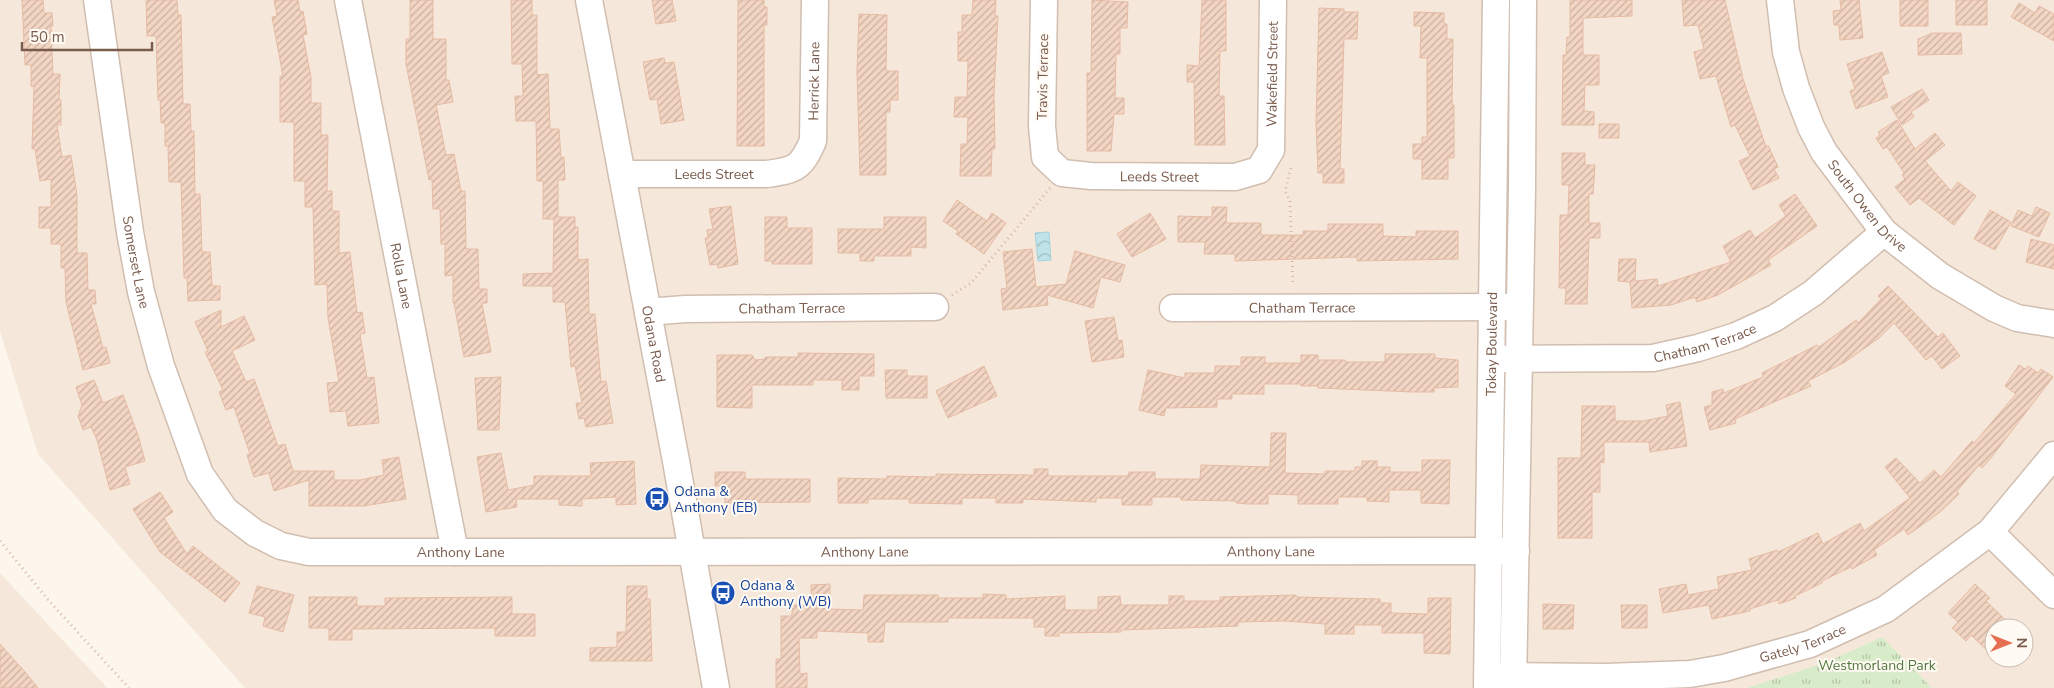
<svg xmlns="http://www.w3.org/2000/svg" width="2054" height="688" viewBox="0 0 2054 688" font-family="'Nunito Sans',sans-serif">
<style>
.residential{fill:#f5e8da;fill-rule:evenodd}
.grass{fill:url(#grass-tufts)}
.water{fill:url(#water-waves);stroke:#a5d3da}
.building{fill:url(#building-hatch);stroke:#e6bba3}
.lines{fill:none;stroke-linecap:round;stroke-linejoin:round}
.minor-casing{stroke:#d1beb0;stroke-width:29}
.path{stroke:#d9b8a5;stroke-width:3;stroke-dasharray:1 4;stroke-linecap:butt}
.minor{stroke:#fff;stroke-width:26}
.labels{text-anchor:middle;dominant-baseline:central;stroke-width:4;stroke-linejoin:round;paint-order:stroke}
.street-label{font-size:14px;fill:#7a5c4d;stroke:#fffaf3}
.transit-label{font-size:14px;fill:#164399;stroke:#fffaf3;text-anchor:start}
.park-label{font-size:14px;fill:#537a41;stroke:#fffaf3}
</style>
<defs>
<pattern id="grass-tufts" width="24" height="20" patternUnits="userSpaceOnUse" patternTransform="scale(1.25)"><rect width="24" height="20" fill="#d8ecc9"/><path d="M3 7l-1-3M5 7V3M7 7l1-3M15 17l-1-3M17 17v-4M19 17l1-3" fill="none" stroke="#b4c2a5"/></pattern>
<pattern id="water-waves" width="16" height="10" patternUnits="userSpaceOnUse" patternTransform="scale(1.25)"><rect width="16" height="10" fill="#bfe3e8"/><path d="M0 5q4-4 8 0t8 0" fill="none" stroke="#a0bbbe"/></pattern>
<pattern id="building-hatch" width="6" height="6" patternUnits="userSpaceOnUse" patternTransform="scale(1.25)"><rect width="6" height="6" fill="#f3d5c3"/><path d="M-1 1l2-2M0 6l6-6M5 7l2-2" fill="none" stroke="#cab0a1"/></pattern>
</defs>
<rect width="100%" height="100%" fill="#fdf6ec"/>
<path class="residential" d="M0,0H2054V688H245L38,454L0,331ZM1994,628H2024V658H1994Z
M0,573L99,679L107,688H0Z"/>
<path class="grass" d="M1882,637L1932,688H1747L1827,662Z"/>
<path class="water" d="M1049,232L1051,260L1038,261L1035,233Z"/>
<path class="building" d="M22,0H43L44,13H52L53,26H51L53,74H60L59,100H61V125H57L62,157L71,155L77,196V253H87L88,290H95L96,304H91L103,348L106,347L110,363L83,370L66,302L65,268H61V244H51V228H39V207H51V179L40,181L35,149H32L34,87L31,86V65H25Z
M146,0H177L178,15H181L183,104H190L191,131H194L195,194H200L202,252H210L212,286H220V300L188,301L187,278H184L181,182H169L168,146H165V123H161L160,100H158L156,36H147Z
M274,0H298L300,12L303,11L307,34L303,35L311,78V103H321V135H328L327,191H332V211H339V253L350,252L357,313L362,312L365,333L360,334L367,378L374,377L379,423L348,426L346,411L330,412L327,383L339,382L328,318L327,284L315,285L313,207H305V181H294V122H280V76H283L272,17L277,16Z
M410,0H433V39H446V80H449L453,102L436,105L446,155L454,154L461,191H465L466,249H478L479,289H487V303H482L491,352L464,357L454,303H453V275L445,276V244H441L440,209H433L432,179L429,180L406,64V39H410Z
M511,0H532V15H537V75L548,74L550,129H559L561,158L564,157L565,180H558V217H575V227H578V260L588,259L589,314H595L601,382L606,381L613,423L586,427L584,418L579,419L576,403H582L575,366L571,367L565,302H553V286H523V274L553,273L554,219H543V181H537L536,121H516L515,96H523L522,64H512Z
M652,0H672L676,21L656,24Z
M738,0H764V7H767V25H764V146H737Z
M973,0H996L995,16H998L994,94L995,149H992L991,176H960L961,144H967L968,117H954L955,97H967L968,61H958V32H962V15H972Z
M1092,0L1128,2L1127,28H1120V54H1116L1115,98H1124V114H1114L1111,151H1087V73H1091Z
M1202,0H1226V51H1220L1219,96H1224L1225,145H1195L1194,82H1187V65L1199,66Z
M1570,0H1632V16L1583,18V55H1599V85H1585L1584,111L1594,112V125H1562L1563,55H1566L1567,37H1570Z
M1682,0H1725L1743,79L1766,147L1768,145L1778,167L1774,169L1779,178L1753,190L1739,161L1750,156L1735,125L1731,127L1716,76L1700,79L1694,52L1704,49L1698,25L1684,26Z
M1840,0H1859L1863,38L1840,40L1839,25H1834L1833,11L1841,10Z
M1900,0H1928V26H1900Z
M1956,0H1987V25H1956Z
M2019,3L2035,13L2039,6L2054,14V41L2011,17Z
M1319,8L1344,9V12H1358L1357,39H1344L1340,169H1344V183H1323V173H1318L1316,123Z
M1414,12L1444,13V24H1447V39H1453L1452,105H1454V158H1448V179H1422V159H1413V144H1422V137H1427V58H1420L1421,26H1414Z
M859,14L887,15L886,71H898V100H890V112H886V175H860L857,71Z
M1933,33H1961L1962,54L1918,55V39Z
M1882,52L1889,73L1881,76L1888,97L1856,109L1850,91L1855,89L1847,64Z
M664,58L665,63L674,62L684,120L661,124L657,99L650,100L643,62Z
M1922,89L1929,100L1911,112L1914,117L1902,125L1891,107Z
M1897,120L1915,149L1935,133L1945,145L1925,161L1951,191L1958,182L1976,196L1954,225L1919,198L1910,205L1895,187L1905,179L1902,175L1904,173L1887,147L1883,149L1876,138L1880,135L1878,132Z
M1599,124H1619V138H1599Z
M1562,153H1585V165H1595L1593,194H1589V223H1600V238H1589L1587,304H1565L1566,288H1559L1560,215H1568L1569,185H1562Z
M1795,194L1817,226L1768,260L1771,265L1718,295L1697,302L1695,297L1671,305L1632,308L1630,282L1618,281L1619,259H1636L1635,281L1657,279L1658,286L1731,262L1723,246L1750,230L1755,238L1786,216L1779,205Z
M957,200L987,221L992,213L1006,223L984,254L956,234L958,231L943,221Z
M731,206L738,264L718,268L717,264L710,265L705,238H708L707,230L713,229L709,209Z
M1212,207H1227L1226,223H1261V235H1303V231H1328V224H1383V236L1416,237V231H1458V259L1357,261V257L1235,261V254H1204L1205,242H1178V216L1212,217Z
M2036,207L2050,213L2039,237L2011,226L2018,210L2032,216Z
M1990,210L2011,222L1995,250L1974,239Z
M1150,213L1166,239L1132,257L1117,234Z
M765,217H787V228H812V264H772V261H765Z
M884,217H926V248L911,247V256H874V261H860V253H838V229H884Z
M2031,239L2054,245V269L2026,262Z
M1032,249L1036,287L1066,284L1075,251L1125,265L1120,282L1101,277L1093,308L1047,295L1048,305L1003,310L1001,289L1007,288L1003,252Z
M1888,286L1938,337L1943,333L1960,356L1942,369L1932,356L1926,360L1894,323L1879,338L1845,362L1808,381L1811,386L1735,419L1736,423L1710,430L1704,407L1712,405V392L1723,389L1724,393L1763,377L1762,373L1817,345L1819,347L1856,320L1858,323L1881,299L1878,296Z
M221,310V327L244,316L255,340L232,351L246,382L254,379L278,446L285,444L293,471H334V480H360L384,475L382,460L399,457L406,499L364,506H309V480L274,491L269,473L254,477L247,455L250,454L234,407L226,410L219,392L223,390L205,352L208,351L195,322Z
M1114,317L1118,341L1122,340L1124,357L1092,362L1085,321Z
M798,353L874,354V376H859V390H842V380H813V385H752V408L717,407V355H752L755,360L765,359V357H798Z
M1385,354H1435V358L1458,360V387L1434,388V392H1413L1318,388V386H1301V384H1264V394H1232V399H1217V407L1166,408L1164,416L1139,410L1148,370L1185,378V373H1215V366H1241V357H1265V363H1301V355H1318V360H1345V362H1385Z
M2019,365L2025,369L2028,366L2038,373L2041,369L2053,377L1991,458L1982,468L1979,465L1957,491L1959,494L1940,512L1908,535L1904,529L1874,550L1877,555L1852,569L1851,567L1822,581V583L1795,596L1796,598L1779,604L1778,600L1750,609V611L1712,619L1709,605L1663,613L1659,589L1686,584L1688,595L1719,589L1717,577L1752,570L1749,559L1777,550L1778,552L1818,533L1823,544L1860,523L1864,531L1910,498L1885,467L1896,458L1920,483L1934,470L1941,477L1972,441L1974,443L2016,394L2005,386Z
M984,366L997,396L948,418L936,391Z
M885,370H907V376H927V398H886Z
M501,377L499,430H478L475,378Z
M94,380L103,403L123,395L138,435L145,461L125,467L130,484L110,490L97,440L91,427L83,430L78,416L82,405L76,387Z
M1680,402L1687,446L1650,452L1649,442H1604V463L1600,462V492H1592V538H1558V458H1581L1582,406H1615V421H1643L1668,416L1666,405Z
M1271,433H1286L1285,473L1325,474V471H1355V467H1362V461H1377V467H1390V472H1422V460H1450L1449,504L1421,503V490H1389V502L1367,501V497H1338V504H1298V495L1268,494V504H1248L1236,503V501L1181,500V497H1152V505H1122V498H1096V502L1023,499V503H996V498H962V504L909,503V499H868V503H838V478L887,479V476L936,477V474L1034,475V469H1048V475L1050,476H1128L1129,472H1155V479H1200L1201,465L1270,467Z
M501,453L508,490L534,485V476H591L590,463L634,461L636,504L616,505V497L582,499V506L559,505V499H516L517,507L486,512L477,457Z
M715,472H745V479H810V502L725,503L724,486H715Z
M160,492L173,512L164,518L187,554L193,546L240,583L225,602L160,552L133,509Z
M830,584V609L863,610L864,595H938V598H983V594L1006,595V599L1065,596V610H1098V597L1120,596L1121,605H1169V596H1184V601H1220V597L1296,595V597L1380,599V603H1391V613L1428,614V598H1451L1450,654L1424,653V633H1382V625H1354V634H1325V624L1284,621L1238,622V626L1121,630V632L1059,633V636H1045V627H1034V618H948V622H885L883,642H868V633L817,631V638H799L800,674L807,673V688H776V659H781V616H792V605H812L811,585Z
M1975,584L1990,598L1986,601L2014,628H1994V657L1971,635L1966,641L1952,628L1958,622L1948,613Z
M257,586L294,595L283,632L263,626L265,617L249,613Z
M627,586H647V599H650L652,661H590V648L617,647V632H626Z
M309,597H357V606H385V598L512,597V614H535V636H495V628L352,629V640H329V628H309Z
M1543,604L1574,605L1573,629H1543Z
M1621,605H1647V628H1622Z
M0,644L26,673L38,688H0Z"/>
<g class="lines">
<defs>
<g id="minor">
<path id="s1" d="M97,0L130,232L141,292L161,366L200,474L225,510L255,533L281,546L309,552H455L1516,551"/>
<path id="s2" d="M348,0L455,552"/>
<path id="s3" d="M589,0L676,461L716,688"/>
<path id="s4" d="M1044,0L1042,126L1045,157L1062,173L1091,176L1235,177L1259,170L1271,150L1273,0"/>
<path id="s5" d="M1780,0L1786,52L1796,88L1811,127L1824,152L1884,232L1940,276L1994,308L2017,318L2054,324"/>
<path id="s6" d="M622,174H767C796,170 801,168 813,141L815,0"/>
<path id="s7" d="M1173,308L1509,307"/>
<path id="s8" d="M648,312L685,309L935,307"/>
<path id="s9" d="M1502,359L1653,358L1698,348L1736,336L1775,318L1813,293L1884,232"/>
<path d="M1990,532L2054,595"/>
<path id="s10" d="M1495,676L1606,677L1690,674L1724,668L1810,644L1886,609L1990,532L2054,455"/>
<path id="s11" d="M1487,688L1496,0"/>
<path d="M1513,688L1522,190L1523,0"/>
</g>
</defs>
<use href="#minor" class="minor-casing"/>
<path class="path" d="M1291,168L1285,191L1290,201L1293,285
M952,295L971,283L1050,188
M0,541L50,602L129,688"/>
<use href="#minor" class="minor"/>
</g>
<defs>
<symbol id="bus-disc" viewBox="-11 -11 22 22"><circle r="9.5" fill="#1a4fb4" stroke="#fffaf3"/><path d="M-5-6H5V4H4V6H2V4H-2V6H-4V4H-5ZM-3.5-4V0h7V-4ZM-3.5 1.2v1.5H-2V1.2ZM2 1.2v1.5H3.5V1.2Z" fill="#fff"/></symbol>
</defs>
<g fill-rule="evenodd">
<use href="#bus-disc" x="643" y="485" width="28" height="28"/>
<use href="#bus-disc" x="709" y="579" width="28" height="28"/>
</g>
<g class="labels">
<g class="street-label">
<text stroke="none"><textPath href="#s4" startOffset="478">Wakefield Street</textPath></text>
<text transform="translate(1043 77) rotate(-89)">Travis Terrace</text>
<text stroke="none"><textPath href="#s6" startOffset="266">Herrick Lane</textPath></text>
<text stroke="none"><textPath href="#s6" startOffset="92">Leeds Street</textPath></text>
<text stroke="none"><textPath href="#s4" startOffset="278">Leeds Street</textPath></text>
<text stroke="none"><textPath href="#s5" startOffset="229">South Owen Drive</textPath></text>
<text stroke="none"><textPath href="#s1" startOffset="265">Somerset Lane</textPath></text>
<text stroke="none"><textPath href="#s2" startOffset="281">Rolla Lane</textPath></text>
<text stroke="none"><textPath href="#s8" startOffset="144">Chatham Terrace</textPath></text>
<text stroke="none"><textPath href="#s7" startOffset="129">Chatham Terrace</textPath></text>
<text stroke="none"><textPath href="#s9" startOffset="205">Chatham Terrace</textPath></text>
<text stroke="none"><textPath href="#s3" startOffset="350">Odana Road</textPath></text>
<text stroke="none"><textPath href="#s11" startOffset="344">Tokay Boulevard</textPath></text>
<text stroke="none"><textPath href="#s1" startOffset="1182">Anthony Lane</textPath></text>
<text stroke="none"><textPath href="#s1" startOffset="1588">Anthony Lane</textPath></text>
<text stroke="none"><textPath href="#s1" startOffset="778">Anthony Lane</textPath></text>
<text stroke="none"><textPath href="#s10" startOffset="312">Gately Terrace</textPath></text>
</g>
<g class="transit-label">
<text x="674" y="491">Odana &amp;<tspan x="674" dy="16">Anthony (EB)</tspan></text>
<text x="740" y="585">Odana &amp;<tspan x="740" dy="16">Anthony (WB)</tspan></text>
</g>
<g class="park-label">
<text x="1877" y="665">Westmorland Park</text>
</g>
</g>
<g transform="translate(2009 643) rotate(90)"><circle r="24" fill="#fffaf3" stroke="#cabbb1"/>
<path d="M0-4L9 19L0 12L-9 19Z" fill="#e76f51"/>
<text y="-8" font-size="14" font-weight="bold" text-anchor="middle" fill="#7a5c4d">N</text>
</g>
<path d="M22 42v8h130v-8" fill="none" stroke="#7a5c4d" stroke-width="2.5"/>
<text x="30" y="42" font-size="15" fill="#7a5c4d" stroke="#fffaf3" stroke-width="4" paint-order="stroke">50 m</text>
</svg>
